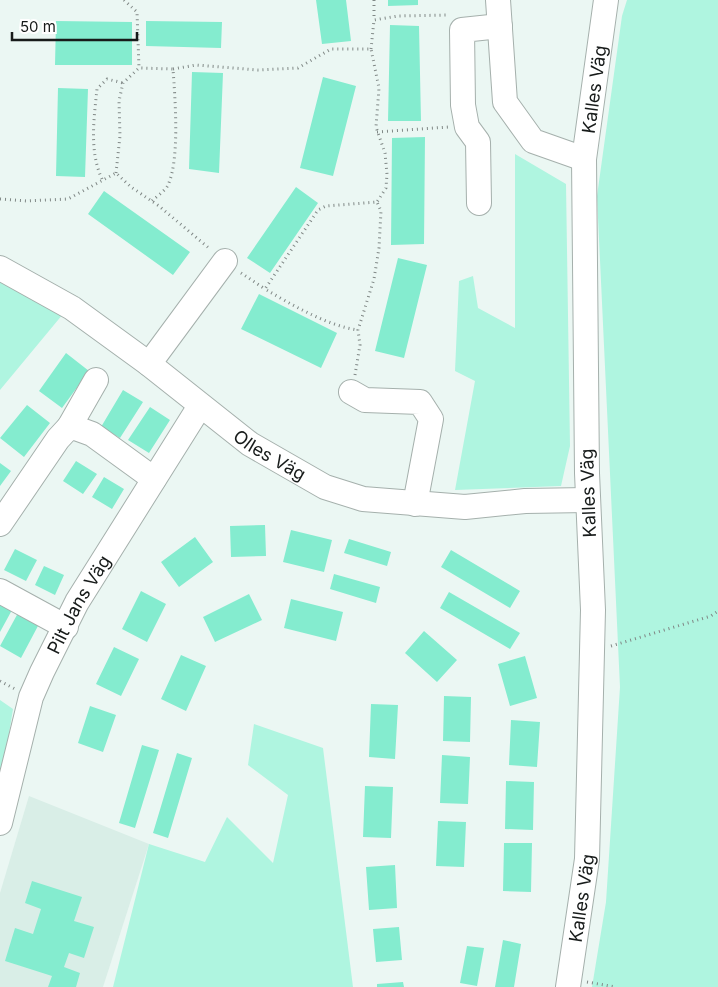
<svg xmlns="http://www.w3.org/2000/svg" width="718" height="987" viewBox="0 0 718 987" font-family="Inter,sans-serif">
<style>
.built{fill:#d9eee7}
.green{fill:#aff5e0}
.building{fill:#84eccf}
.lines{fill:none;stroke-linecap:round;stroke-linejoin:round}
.minor-casing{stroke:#a5b0ac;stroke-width:26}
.path{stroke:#808886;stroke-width:3;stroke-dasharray:1 4;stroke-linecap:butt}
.minor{stroke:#fff;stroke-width:24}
.labels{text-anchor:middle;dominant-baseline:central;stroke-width:4;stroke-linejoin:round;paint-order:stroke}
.street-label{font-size:18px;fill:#171b1a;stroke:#fff}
</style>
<rect width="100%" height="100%" fill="#ebf7f3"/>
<path class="built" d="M29,796L149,844L103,987H0V893Z"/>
<path class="green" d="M627,0H718V987H592L606,902L620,687L597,196L622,16Z
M515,154L566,184L570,446L561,486L455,490L475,381L455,371L459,281L473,276L478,308L515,328Z
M0,279L63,314L0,390Z
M0,700L13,709L2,777L0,778Z
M254,724L323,748L353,987H113L149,844L205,862L227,817L273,863L288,795L248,765Z"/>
<path class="building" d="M316,0H346L351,41L322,44Z
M388,0H418V5L388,6Z
M56,21L132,22V65H55Z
M146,21L222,22L221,48L146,46Z
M390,25L419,26L421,121H388Z
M192,72L223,73L219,173L189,169Z
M323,77L356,86L333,176L300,168Z
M58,88L88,89L85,177L56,176Z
M425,137L424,244L391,245L392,138Z
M296,187L318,203L270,273L247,258Z
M104,191L190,252L173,275L88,214Z
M398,258L427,265L404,358L375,351Z
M259,294L337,333L321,368L241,329Z
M66,353L89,371L62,408L39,391Z
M123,390L143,402L120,438L101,427Z
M27,405L50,423L24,457L0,438Z
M150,407L170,420L149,453L128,440Z
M76,461L97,474L83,494L63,481Z
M0,463L11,471L0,486Z
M104,477L124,489L112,509L92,497Z
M265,525L266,556L231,557L230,526Z
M291,530L332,540L324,572L283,562Z
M195,537L213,562L179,587L161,562Z
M349,539L391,552L387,566L344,553Z
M15,549L37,560L26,581L4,570Z
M451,550L520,591L510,608L441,567Z
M44,566L64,575L55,595L35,585Z
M334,574L380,587L376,603L330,589Z
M141,591L166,604L147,642L122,629Z
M449,592L520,633L510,649L440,608Z
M249,594L262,620L215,642L203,617Z
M291,599L343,612L336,641L284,628Z
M0,604L12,610L0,632Z
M18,613L39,624L21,658L0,646Z
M424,631L457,660L437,682L405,653Z
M114,647L139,659L121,696L96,684Z
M181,655L206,666L186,711L161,699Z
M525,656L537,698L510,706L498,664Z
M444,696L471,697L470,742L443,741Z
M371,704L398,705L395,759L369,757Z
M90,706L116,715L103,752L78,743Z
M511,720L540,722L537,767L509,765Z
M142,745L159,750L135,828L119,823Z
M177,753L192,758L168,838L153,833Z
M442,755L470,757L468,804L440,803Z
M506,781L534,782L533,830L505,829Z
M365,786L393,787L391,838L363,837Z
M438,821L466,822L464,867L436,866Z
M504,843H532L531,892L503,891Z
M395,865L397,908L369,910L366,867Z
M32,881L82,897L74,921L94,927L84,958L69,953L64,967L80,973L76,987H48L52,976L5,961L15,928L33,934L41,909L25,903Z
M399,927L402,960L376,962L373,929Z
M503,940L521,944L514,987H495Z
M467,946L484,948L477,986L460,983Z
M403,982L404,987H377V984Z"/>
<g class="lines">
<defs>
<g id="minor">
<path d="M498,0L505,102L533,141L584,159"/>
<path d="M479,203L478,142L467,127L463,105L462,30L500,26"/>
<path id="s1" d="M0,268L72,308L149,364L250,444L325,487L363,499L465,507L525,501L587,500"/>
<path d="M149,364L225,261"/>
<path d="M351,392L365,400L420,402L431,419L415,504"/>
<path d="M68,429L96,380"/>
<path d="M0,524L58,439L70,426L92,434L154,479"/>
<path d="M0,591L66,627"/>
<path id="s2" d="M0,823L31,697L42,672L77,602L200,406"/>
<path id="s3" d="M568,987L587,859L593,610L587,473L584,159L606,0"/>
</g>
</defs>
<use href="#minor" class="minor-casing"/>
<path class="path" d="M124,0L137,12L139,68
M374,0V20
M371,49L374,20L398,16L449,15
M173,69L196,65L258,70L298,68L331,49H371L379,88L376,127L385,153L387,174L386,188L377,202
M377,132L449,127
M116,173L120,136L119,101L123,83L139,68L173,69C175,98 180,159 168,185C165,191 157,196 152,201
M102,179C89,151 94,119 97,89L107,79L123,83
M0,199L27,201L68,199L116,173L131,187L159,206L210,249
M241,273L265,289
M355,375L360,345L358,330L374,279L379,248L381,211L377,202L326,206L318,210L265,289C292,305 328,326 358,330
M611,646L711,616L718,611
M0,681L15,689
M587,982L616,987"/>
<use href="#minor" class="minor"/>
</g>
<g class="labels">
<g class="street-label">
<text stroke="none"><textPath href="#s3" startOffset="900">Kalles Väg</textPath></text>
<text stroke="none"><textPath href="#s1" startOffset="329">Olles Väg</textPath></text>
<text transform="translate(588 493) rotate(-92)">Kalles Väg</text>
<text stroke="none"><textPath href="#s2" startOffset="234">Pilt Jans Väg</textPath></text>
<text stroke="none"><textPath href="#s3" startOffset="90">Kalles Väg</textPath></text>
</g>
</g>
<path d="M12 32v8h125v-8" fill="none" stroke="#171b1a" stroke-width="2.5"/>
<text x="20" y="32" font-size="15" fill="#171b1a" stroke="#ffffff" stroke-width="4" paint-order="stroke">50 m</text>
</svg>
